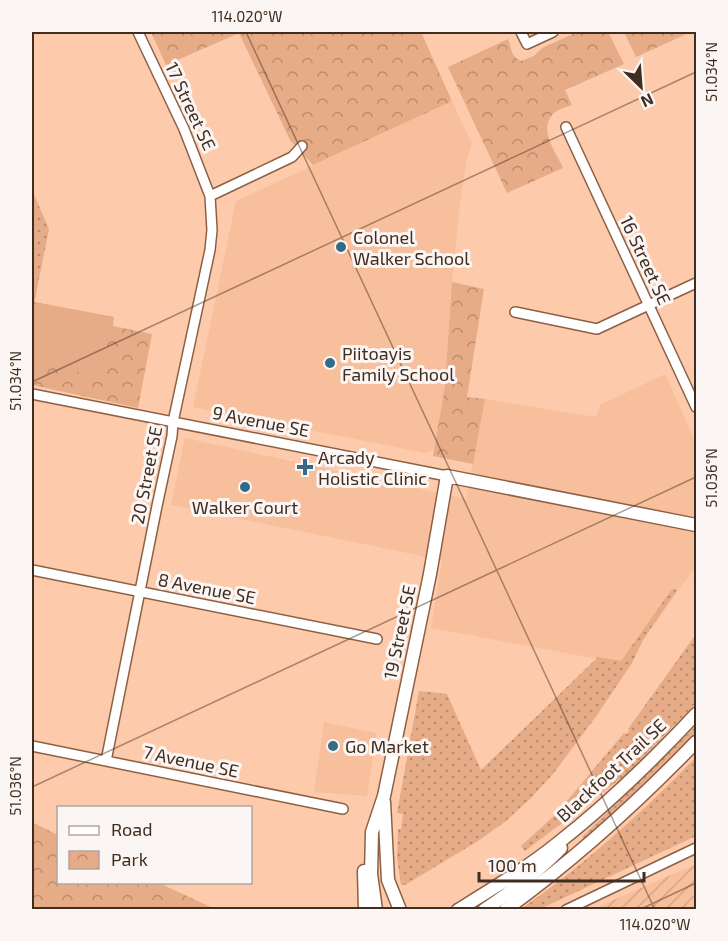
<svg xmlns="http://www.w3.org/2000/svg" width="728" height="941" viewBox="0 0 728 941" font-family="'Exo 2',sans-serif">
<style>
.built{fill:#f8bf9c}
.industrial{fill:url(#industrial-furrows)}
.grass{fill:url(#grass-dots)}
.park{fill:url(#park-crowns)}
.pitch{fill:#e6ab87}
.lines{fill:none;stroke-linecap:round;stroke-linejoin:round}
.minor-casing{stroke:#8d6044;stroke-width:12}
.secondary-casing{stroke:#8d6044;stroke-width:15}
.minor{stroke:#fff;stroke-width:9}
.secondary{stroke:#fff;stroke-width:12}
.ticks{fill:none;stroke:#402d21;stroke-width:1.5;stroke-opacity:0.45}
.poi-dot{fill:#346b86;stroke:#fbf6f3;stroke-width:2}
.labels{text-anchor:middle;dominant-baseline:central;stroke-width:6;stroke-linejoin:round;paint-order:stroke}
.street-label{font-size:18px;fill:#402d21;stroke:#fbf6f3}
.poi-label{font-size:18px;fill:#402d21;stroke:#fbf6f3;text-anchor:start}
.neatline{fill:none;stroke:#402d21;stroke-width:2}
.ticks-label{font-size:15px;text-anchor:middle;fill:#402d21}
</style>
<defs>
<pattern id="industrial-furrows" width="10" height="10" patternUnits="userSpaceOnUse" patternTransform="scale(1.5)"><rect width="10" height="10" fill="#f8bf9c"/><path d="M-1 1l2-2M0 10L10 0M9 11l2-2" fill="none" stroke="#d6a486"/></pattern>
<pattern id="grass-dots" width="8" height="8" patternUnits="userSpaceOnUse" patternTransform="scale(1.5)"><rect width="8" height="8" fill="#e6ab87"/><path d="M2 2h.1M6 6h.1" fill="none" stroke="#bc8c6e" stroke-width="1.8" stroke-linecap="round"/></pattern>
<pattern id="park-crowns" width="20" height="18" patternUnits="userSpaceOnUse" patternTransform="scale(1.5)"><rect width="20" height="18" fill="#e6ab87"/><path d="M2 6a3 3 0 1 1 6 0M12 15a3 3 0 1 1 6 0" fill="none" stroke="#bc8c6e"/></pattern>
</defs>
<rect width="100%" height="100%" fill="#fdcaab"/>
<path class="built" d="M451,99L472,144L466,163L459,212L452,282L445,386L434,450L426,453L193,407L236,201L450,102Z
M665,374L696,443V566L656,622L627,658L620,663L431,628L442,560L171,505L185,438L466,499L485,399L596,417L600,405Z
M324,722L377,733L367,796L314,792Z"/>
<path class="industrial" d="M696,864V909H593Z"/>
<path class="grass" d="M32,190L49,229L32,314Z
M672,589L677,590L643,640L632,663L597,715L553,774L531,798L506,821L478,841L405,885H401L397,858L398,829H401L403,814L397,813L419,691L447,694L481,770L598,657L621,661Z
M696,634V703L627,774L525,851L521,846L556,814L624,733L627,734L629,730L628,729Z
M696,726V736L586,841L582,837Z
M696,757V836L540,909H521C584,865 642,813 696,757Z"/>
<path class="park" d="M151,32H421L451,99L450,102L313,165L290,140L239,33L166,65Z
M577,32H608L624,64L565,90L572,105C567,107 558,109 554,113C537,129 556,152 563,168L507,193L448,67L508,39C512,48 510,56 521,61L534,56L542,48Z
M624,32H691L636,57Z
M452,282L484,289L467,397L485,399L473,464L433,456L445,386Z
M34,302L114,317L113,326L152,334L138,408L32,385V314Z
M32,822L58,835V882L159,883L215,909H32Z"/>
<path class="pitch" d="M39,303L112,317L100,376L32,362V336Z"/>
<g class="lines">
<defs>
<path id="minor" d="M521,32L527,44L553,32
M566,127L696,407
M210,196L292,157L302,146
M515,312L597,329L696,283
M32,394L447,476
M32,570L377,639
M32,746L343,809
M106,761L157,506L172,436L173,422L210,250L212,230L210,196L184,129L138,32
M566,910L696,848"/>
<path id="secondary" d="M384,802L388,880L400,910
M364,871L365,910
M376,910L371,874L372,832L384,796L430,574L447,476L696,525
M458,910C492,889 527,868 558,843C608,804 653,760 696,714
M484,910C512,891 538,872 561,848
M505,910C574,860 637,803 696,742"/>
</defs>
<use href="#minor" class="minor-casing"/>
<use href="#secondary" class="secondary-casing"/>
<use href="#minor" class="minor"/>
<use href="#secondary" class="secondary"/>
</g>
<path class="ticks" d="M246,32L655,910M32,382L696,72M32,787L696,477M639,910L696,883"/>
<g class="poi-dot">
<circle cx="341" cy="247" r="6"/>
<circle cx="330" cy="363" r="6"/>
<path d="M302 458h6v6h6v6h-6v6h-6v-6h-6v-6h6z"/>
<circle cx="245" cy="487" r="6"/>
<circle cx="333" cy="746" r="6"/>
</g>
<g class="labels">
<g class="street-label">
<text transform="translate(191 106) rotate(65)">17 Street SE</text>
<text transform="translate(646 260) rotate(65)">16 Street SE</text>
<text transform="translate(261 421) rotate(11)">9 Avenue SE</text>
<text transform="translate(146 475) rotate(-79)">20 Street SE</text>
<text transform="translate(207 588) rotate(11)">8 Avenue SE</text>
<text transform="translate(399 632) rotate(-78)">19 Street SE</text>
<text transform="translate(191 761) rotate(12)">7 Avenue SE</text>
<text transform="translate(611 770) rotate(-43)">Blackfoot Trail SE</text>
</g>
<g class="poi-label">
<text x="353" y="237">Colonel<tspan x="353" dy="21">Walker School</tspan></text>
<text x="342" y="353">Piitoayis<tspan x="342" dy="21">Family School</tspan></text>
<text x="318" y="457">Arcady<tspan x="318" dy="21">Holistic Clinic</tspan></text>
<text x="245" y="507" text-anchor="middle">Walker Court</text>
<text x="345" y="746">Go Market</text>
</g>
</g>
<rect width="728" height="941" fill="none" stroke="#fbf6f3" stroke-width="66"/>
<rect x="57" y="806" width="195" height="78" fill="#fbf6f3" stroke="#b0a69f" stroke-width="1.5"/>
<rect x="69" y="826" width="30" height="9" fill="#ffffff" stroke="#b0a69f" stroke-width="1.5"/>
<text x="111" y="836" font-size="18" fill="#402d21">Road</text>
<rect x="69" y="851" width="30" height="18" fill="url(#park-crowns)" stroke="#b0a69f" stroke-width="1.5"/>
<text x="111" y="866" font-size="18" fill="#402d21">Park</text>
<g transform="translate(641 87) rotate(155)" stroke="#fbf6f3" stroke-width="4.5" paint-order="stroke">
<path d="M0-4.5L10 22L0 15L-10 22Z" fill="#402d21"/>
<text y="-9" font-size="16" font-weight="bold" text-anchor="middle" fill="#402d21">N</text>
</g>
<path d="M479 872v9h165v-9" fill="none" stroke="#402d21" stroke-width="3"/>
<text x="488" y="872" font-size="18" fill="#402d21" stroke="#fbf6f3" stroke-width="4.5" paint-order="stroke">100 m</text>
<rect x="33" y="33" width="662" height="875" class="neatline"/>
<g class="ticks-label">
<text x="247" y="22">114.020°W</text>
<text transform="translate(712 72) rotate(-90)" y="5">51.034°N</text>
<text transform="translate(16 381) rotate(-90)" y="5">51.034°N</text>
<text transform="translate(712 478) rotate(-90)" y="5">51.036°N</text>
<text transform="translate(16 786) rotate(-90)" y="5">51.036°N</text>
<text x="655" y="930">114.020°W</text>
</g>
</svg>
